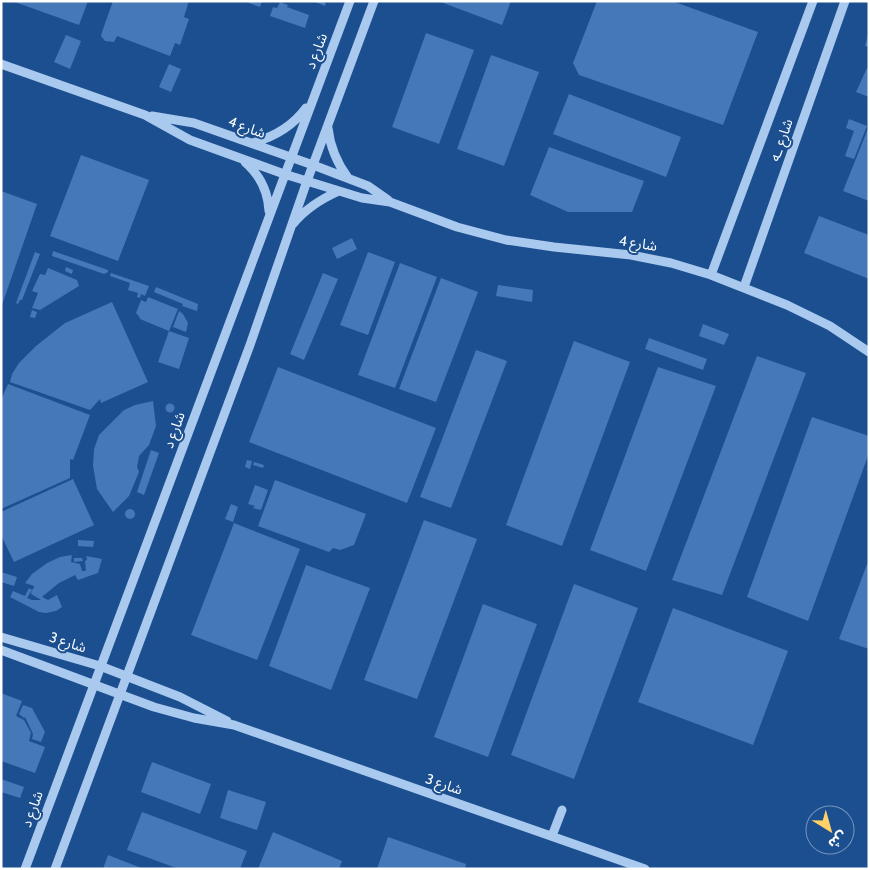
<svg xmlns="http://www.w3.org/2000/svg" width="870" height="870" viewBox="0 0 870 870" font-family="Cabin,'Noto Sans Arabic',sans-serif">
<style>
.building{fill:#4478b7}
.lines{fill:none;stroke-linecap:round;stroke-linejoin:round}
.minor{stroke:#a9c9ee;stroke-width:9}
.labels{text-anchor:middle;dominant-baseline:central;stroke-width:4;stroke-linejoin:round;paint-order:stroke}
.street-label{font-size:14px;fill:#fff;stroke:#1b4f8f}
</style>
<rect width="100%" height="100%" fill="#1b4f8f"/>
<path class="building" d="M12,1H88L79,25Z
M113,1H189L184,17L189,19L180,45L175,43L170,56L117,36L114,42L105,41L101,36L102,32Z
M243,1H262L260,7Z
M313,1H326L325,6Z
M438,1H511L502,25Z
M597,1H672L758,32L723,125L579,75L573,63Z
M280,2L288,5L287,7L309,15L305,28L270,16L273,7L277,8Z
M426,33L474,50L439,144L392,127Z
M66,35L81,41L70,69L54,62Z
M868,35H869V47L865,46Z
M491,55L539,72L504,166L457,149Z
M169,64L181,69L171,92L159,87Z
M867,68H869V97L856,92Z
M569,94L681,137L666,177L553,134Z
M849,119L867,126L854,159L845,156L854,131L846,128Z
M869,126V201L843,191Z
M549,147L644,181L632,212H568L530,195Z
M81,155L149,180L118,261L50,236Z
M1,191L37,204L2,305H1Z
M819,216L869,235V279L804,253Z
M352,238L357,249L337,259L332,248Z
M53,251L108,270V272L104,274L52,256Z
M35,252L40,254L22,300H20L18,304L16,303Z
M368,252L395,262L368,335L340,325Z
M400,263L437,277L395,388L358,375Z
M66,267L73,270L72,274L65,271Z
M48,268L77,280L79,286L40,310L32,308L38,293L32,291L40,274L45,275Z
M111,273L149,286L145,296L141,294L140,298L137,297L138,293L128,290L130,283L110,276Z
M323,273L338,279L304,360L290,354Z
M441,278L478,292L436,402L399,389Z
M498,285L533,290L532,302L496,296Z
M156,287L198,304L197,311L182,306L183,304L154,292Z
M148,297L178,309L169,331L140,319V318L136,313L141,300L146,302Z
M112,302L148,382L101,403L100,399L90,410L10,382L12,374L19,363L36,346L65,323Z
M32,310L37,312L35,318L30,317Z
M179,311L183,314L188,323L186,332L173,327Z
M703,324L729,334L724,345L699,336Z
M169,331L189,338L179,369L158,362Z
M649,338L707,359L703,370L645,349Z
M574,341L630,362L562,546L506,525Z
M476,350L507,361L451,508L420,497Z
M757,356L806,373L722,595L672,580Z
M278,367L436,428L407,503L249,442Z
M658,367L716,386L646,571L590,550Z
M8,384L90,415L73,460L70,459V478L1,509V400Z
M153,401L156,426L149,445L139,456L137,467L139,472L129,496L113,512L97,489L93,466L94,449L99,435L124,410L135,405Z
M165.5 408a4.5 4.5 0 1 1 9 0a4.5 4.5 0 1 1-9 0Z
M812,417L869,436V453L808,621L747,597Z
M151,450L159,453L144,495L137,492Z
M247,460L252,461L250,469L245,467Z
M254,462L264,465L263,468L253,465Z
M73,479L94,525L14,562L1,535V512Z
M275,480L366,514L354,545L340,550L333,548L329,552L258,526Z
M255,485L268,490L261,510L253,508L255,506L248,504Z
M231,504L238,507L233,522L225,519Z
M125 514a5 5 0 1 1 10 0a5 5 0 1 1-10 0Z
M424,520L477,539L417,699L364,680Z
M234,523L300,549L257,660L191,635Z
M78,540L94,541L93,547L78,546Z
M72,555L71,562L80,564L82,571H86L85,561L87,560L86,556L102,559L98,573L78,580L75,575L59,583L43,596L42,597L48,600L57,595L62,607L56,611L46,613L39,612L10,597L13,591L25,596L29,588L32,590L27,598L32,600H41L31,594L32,590L34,588V586L25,583L32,574L47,563L60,557Z
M74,558H82L83,561L74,562Z
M869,559V649L839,639Z
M306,565L370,588L331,690L269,666Z
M1,572L17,577L14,586L1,582Z
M574,584L638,608L574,779L511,755Z
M483,604L537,624L488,757L434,737Z
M673,608L788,651L753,745L638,702Z
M1,693L22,701L16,716L24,720L31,733L29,741L45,747L35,773L1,761Z
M23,705L32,708L45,732L41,742L32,739L33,734L25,717L24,718L19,714Z
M152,762L211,784L200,814L141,792Z
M1,779L24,787L20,798L1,792Z
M228,790L266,802L257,830L220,818Z
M142,812L247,851L240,869H179L127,850Z
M273,832L342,861L339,869H258Z
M388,837L466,864L465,869H377Z
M108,855L144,869H103Z"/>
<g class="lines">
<path class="minor" d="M1,64L145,115L190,140L284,174L362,198L390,202L457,227L506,240L554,247L631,255L671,263L711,275L787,305L830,326L869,352
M152,116L194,123L313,165L368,186L388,200
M328,128C330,147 337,163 348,178
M252,143C274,137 292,127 306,108
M245,162C260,175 268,192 269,211
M293,224C306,208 321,199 339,191
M711,275L813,1
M744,287L845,1
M1,637L100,666L180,697L227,721
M1,650L154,707L194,718L234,725L645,869
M552,836L562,810
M25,869L350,1
M55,869L250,345L307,181L374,1"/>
</g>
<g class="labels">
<g class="street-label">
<text transform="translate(316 51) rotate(-69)">شارع د</text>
<text transform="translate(247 127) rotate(20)">شارع 4</text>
<text transform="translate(781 140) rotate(-71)">شارع ـه</text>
<text transform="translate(638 243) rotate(9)">شارع 4</text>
<text transform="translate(174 430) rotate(-70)">شارع د</text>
<text transform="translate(68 642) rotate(18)">شارع 3</text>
<text transform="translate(444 784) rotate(19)">شارع 3</text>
<text transform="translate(32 809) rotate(-70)">شارع د</text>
</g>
</g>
<rect width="870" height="870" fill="none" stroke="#ffffff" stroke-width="5"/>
<g transform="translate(830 830) rotate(143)"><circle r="24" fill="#1b4f8f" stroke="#7695bc"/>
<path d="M0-4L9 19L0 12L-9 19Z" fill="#ffd166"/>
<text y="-8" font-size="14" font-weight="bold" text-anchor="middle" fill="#ffffff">ش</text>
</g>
</svg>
